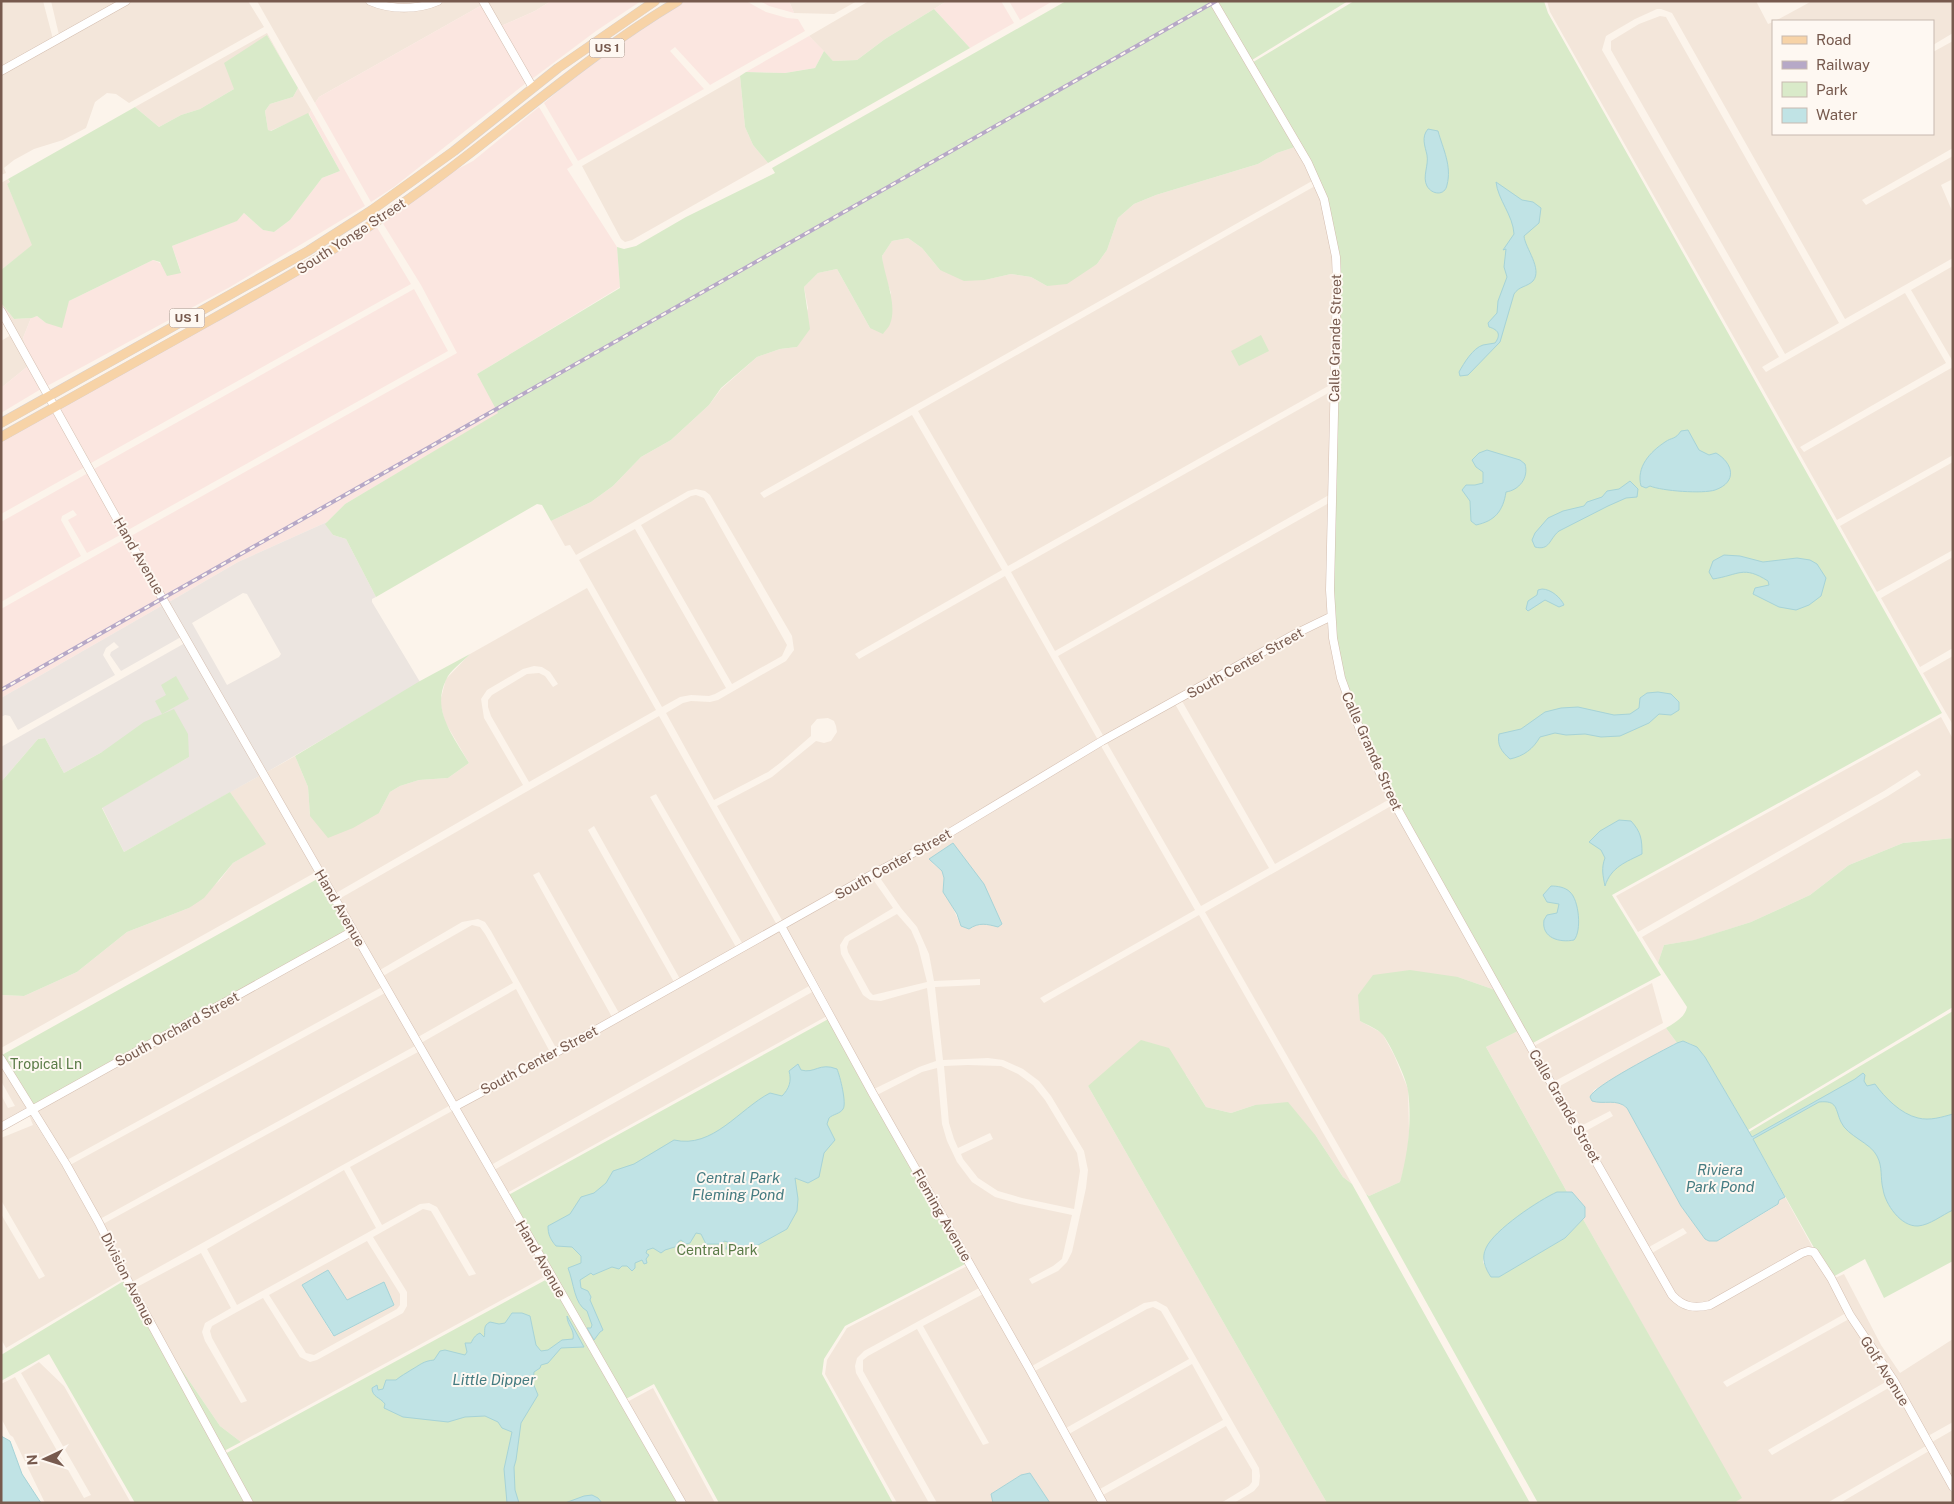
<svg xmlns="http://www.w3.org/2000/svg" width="1954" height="1504" viewBox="0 0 1954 1504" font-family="'Public Sans',sans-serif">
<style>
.residential{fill:#f3e6da;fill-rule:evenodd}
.commercial{fill:#fbe6e0}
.industrial{fill:#ece5e0;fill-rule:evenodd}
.green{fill:#d9eac9}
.water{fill:#c0e3e5;stroke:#a6d3d7}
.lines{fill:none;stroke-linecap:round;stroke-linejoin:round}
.secondary-casing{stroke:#d4beb0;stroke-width:9}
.primary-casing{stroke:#d9d1cd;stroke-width:10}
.secondary{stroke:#fff;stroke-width:8}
.primary{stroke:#f7d3a7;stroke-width:9}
.rail-casing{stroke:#b6a8c7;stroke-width:4}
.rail{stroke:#fef8f2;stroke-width:2;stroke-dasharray:5.5;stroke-linecap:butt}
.labels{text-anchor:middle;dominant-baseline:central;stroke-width:4;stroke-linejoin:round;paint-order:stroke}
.shield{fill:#fef8f2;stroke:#a0897f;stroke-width:1}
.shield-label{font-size:12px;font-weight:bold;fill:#775a4e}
.street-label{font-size:14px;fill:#775a4e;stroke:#fef8f2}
.park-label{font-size:14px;fill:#5a7b47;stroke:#fef8f2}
.water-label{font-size:15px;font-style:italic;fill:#457b81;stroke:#fef8f2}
</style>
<rect width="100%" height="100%" fill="#fcf4eb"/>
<path class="residential" d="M1,1H43L53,39L1,67Z
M51,1H119L59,35Z
M132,1H248L264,27L129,103L116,94L107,93L95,102L86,128L63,140L34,149L14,160L4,168L6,173L1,175V74Z
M257,1H364L372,5L435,6L446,1H479L482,5L319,97L315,103Z
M487,1H551L535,11L501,26Z
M789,1H857L834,14L794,13Z
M869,1H947L885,39L857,60L833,61L809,36Z
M1547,1H1756L1768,24L1773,22V134H1933V52L1953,41V148L1862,200L1866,205L1953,156V179L1941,185L1953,213V258L1845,319L1672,13L1661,9H1657L1635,19L1606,36L1602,50L1779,357L1762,367L1766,372L1905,293L1946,363L1800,447L1804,452L1953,367V455L1837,520L1550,12Z
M1812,1H1952L1953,33L1933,45V21H1775Z
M1660,16L1666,17L1839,323L1785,354L1611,50V41L1639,24Z
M267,33L290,74L267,35L234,89L200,109L181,115L159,127L135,107Z
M740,76L745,127L753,145L768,163L632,240L625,242L621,239L582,166Z
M298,88L311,110L309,114L270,131L268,130L265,111L270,104L293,97Z
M1295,147L1312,181L760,493L764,498L912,415L1002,570L855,654L859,659L1005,576L1098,740L935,839L783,922L717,806L772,777L816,741L824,743L831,741L837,732L836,726L834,721L828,718L817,719L811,726V736L780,763L768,772L714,800L666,713L683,703L691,701L710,702L718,700L786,661L794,650L792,636L710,495L705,491L696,489L688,491L576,555L570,545L565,546L551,521L591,502L613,486L641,457L671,440L709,405L721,389L757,357L780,349L797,347L808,308L804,287L818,273L837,269L870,328L891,293L884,274L882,256L892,241L908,238L922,248L940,270L985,280L1011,274L1031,277L1047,286L1084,271L1097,264L1107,250L1118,218L1134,204L1156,195L1258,164L1277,153Z
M8,179L10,183L7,184L33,245L1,270V183Z
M1315,186L1321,200L1333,258L1330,385L1008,566L918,411Z
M1953,266V359L1952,360L1911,290Z
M1,303L14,319L31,318L23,338L26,347Z
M11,335L28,366L1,388V341Z
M1330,392L1329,495L1055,651L1011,572Z
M1953,462V550L1877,592L1840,526Z
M696,495L704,498L787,645L782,656L732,684L641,525L691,496Z
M1329,503L1327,615L1104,737L1058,656Z
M635,529L726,688L715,694L709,696L691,695L680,697L662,707L579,560Z
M1953,557V648L1920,667L1881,598Z
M587,588L656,710L529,782L491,716L488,707V700L492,695L527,674L539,673L545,676L553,687L558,684L550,672L542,667L534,666L523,669L487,690L481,699L484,718L523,785L336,893L267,772L295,756L308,787L310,816L379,813L390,792L400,786L419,780L448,778L469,763L445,722L440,702L446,679L470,654Z
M1327,622L1337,679L1357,731L1388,800L1275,864L1182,701L1296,637Z
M1953,656V725L1923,673Z
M1175,704L1269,868L1201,906L1107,743Z
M659,716L777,925L742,943L656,794L650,797L736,947L680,979L594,826L588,830L674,982L619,1013L539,872L533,875L612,1017L556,1048L491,931L485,922L478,919L462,922L380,970L339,899Z
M1941,717L1953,739V838L1903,843L1849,865L1810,895L1751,922L1695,940L1664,945L1658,963L1642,937L1888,796L1921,775L1917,770L1884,791L1638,932L1616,896Z
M1101,746L1195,910L1040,998L1044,1003L1199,915L1352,1184L1343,1177L1316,1136L1255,1105L1231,1113L1206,1107L1186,1075L1088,1086L1327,1503H1234L1254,1491L1259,1485L1260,1476L1259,1468L1167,1307L1156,1301L1144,1303L1032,1366L877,1095L922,1072L937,1068L942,1124L947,1141L957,1162L972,1182L995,1197L1020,1204L1072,1215L1062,1259L1053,1266L1029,1279L1032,1284L1058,1271L1067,1262L1072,1252L1086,1188L1088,1170L1084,1151L1051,1096L1039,1081L1023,1069L1003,1060L988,1058L943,1060L935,987L980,985V979L934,981L929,954L917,927L901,908L878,875L938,844ZM932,863L984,884L998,927L988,924H976L961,926L943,886L944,878L942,871Z
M261,775L316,872L1,1048V995L24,996L77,972L127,932L189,908L219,881L233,863L265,844L230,792Z
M1391,806L1495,990L1458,977L1360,1021L1382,1033L1394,1055L1408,1089L1409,1132L1407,1159L1400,1182L1369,1196L1366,1194L1205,912Z
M872,878L893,908L845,937L840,945L841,954L863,995L870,1000L881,1001L927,988L936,1061L919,1067L874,1089L820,987L786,927Z
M897,914L911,930L918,946L927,982L873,995L870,992L848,952L847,947L849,941Z
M472,925L480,927L485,934L513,983L418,1037L383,976Z
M780,930L811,985L491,1165L458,1108Z
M352,935L382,987L67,1160L37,1111Z
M1652,983L1663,1023L1555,1081L1534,1046Z
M516,989L550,1052L455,1102L421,1043Z
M814,991L827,1016L507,1193L494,1170Z
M385,993L415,1046L100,1219L70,1165Z
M1666,1028L1677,1043L1594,1090L1590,1097L1618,1102L1627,1108L1681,1206L1705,1239L1717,1241L1771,1209L1778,1204L1779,1200L1785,1197L1813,1248L1807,1247L1801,1250L1709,1302L1699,1305L1682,1300L1675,1293L1652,1253L1687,1233L1683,1228L1649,1247L1584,1132L1613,1116L1610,1111L1581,1126L1558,1087Z
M1518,1031L1667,1294L1678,1306L1687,1310L1699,1311L1711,1308L1808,1254L1812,1255L1828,1279L1846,1313L1723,1382L1727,1387L1849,1319L1889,1380L1768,1450L1772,1455L1892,1386L1926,1446L1827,1503H1734L1741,1498L1583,1219L1585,1217L1572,1192H1567L1486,1047Z
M418,1052L449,1106L132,1282L103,1224Z
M968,1065L1001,1066L1018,1074L1033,1085L1045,1100L1077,1153L1080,1171L1074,1209L1022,1198L998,1191L978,1178L963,1159L961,1154L993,1139L990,1133L958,1148L954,1139L949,1123L944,1066Z
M1,1066L27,1109L1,1123V1095L8,1108L15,1106L1,1081Z
M452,1111L546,1276L241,1442L220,1426L171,1354L135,1288L201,1253L231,1308L205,1323L202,1332L205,1341L241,1403L247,1401L212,1338L210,1331L212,1326L237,1312L263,1298L300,1357L310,1362L317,1360L403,1313L407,1306V1292L373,1237L423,1209L431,1211L469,1276L476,1274L437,1207L429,1203L420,1204L382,1225L350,1167Z
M29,1115H30L62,1166L95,1225L123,1279L6,1348L1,1339V1214L39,1279L45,1276L1,1200V1138L33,1125Z
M344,1170L376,1228L237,1305L207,1249Z
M367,1241L400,1294V1305L397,1309L314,1355L306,1353L269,1295ZM303,1285L347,1301L334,1336L331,1333Z
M967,1266L979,1288L864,1351L857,1358L855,1366L856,1373L929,1503H897L825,1374L827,1360L847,1328Z
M1844,1274L1881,1345L1900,1373L1953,1339V1422L1928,1436L1898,1382L1854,1313L1835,1278Z
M983,1294L1027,1372L1099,1503H1050L1030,1473L1021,1475L991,1494L993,1503H937L863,1371V1360L868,1356L917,1329L983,1445L989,1443L923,1326Z
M1153,1307L1161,1311L1189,1359L1066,1428L1035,1371L1147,1309Z
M39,1362L64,1386L131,1503H45L13,1437L10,1435L1,1418V1384L15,1377L84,1498L91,1495L21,1373Z
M1192,1364L1223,1420L1100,1489L1069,1434Z
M653,1388L715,1503H686L627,1402Z
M1226,1426L1252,1470V1482L1249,1486L1221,1503H1107L1103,1495Z
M1953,1430V1480L1932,1442Z
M1929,1451L1953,1494V1503H1840Z"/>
<path class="commercial" d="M551,1H641L596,31L532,79L501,26L535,11Z
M685,1H746L766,12L787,18L798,19L805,31L710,85L675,47L670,51L704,89L578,161L544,103L571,80L637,32Z
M760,1H789L794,13L769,6Z
M947,1H1001L1014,23L970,48L934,9Z
M1009,1H1053L1020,20Z
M482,5L526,83L394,187L371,202L315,103L319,97Z
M809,36L824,51L815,68L785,73L746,72Z
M539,107L573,165L567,169L617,247L620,287L477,374L499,413L345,504L327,522L238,562L169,602L131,536L457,353L421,285L382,222L454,171L473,161Z
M311,110L365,206L230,287L47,386L26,347L23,338L31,318L37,316L46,323L69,301L153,260L181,272L172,246L236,221L244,213L263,230L274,232L290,220L322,178L340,171L309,114Z
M376,226L411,284L91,463L60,408L248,304L319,263Z
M414,289L448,351L128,530L94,469Z
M28,366L41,389L1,413V388Z
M54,412L85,467L1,514V442Z
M88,473L122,534L87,553L68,520L77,515L73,510L62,516L61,520L81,556L1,602V522Z
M125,539L163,605L1,698V609Z"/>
<path class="industrial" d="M327,522L326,524L333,535L346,539L376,597L372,599V602L420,682L267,772L169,602L238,562ZM243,593L247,594L281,654L279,657L227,685L192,623Z
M163,605L181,637L121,671L110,655L111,652L119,647L114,642L106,648L103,655L115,675L18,730L10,716L5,715L1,717V698Z
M185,643L261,775L124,852L102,807L189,757L102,752L64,773L45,738L38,739L1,782V747Z"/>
<path class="green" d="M1066,1H1209L1295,147L1277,153L1258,164L1156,195L1134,204L1118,218L1107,250L1097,264L1067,284L1047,286L1031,277L1011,274L985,280L964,281L940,270L922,248L908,238L892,241L882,256C884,276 898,304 890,324C889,327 885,331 883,334L870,328L837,269L818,273L804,287L810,329L797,347L780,349L757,357L721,388L709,405L671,440L641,457L613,486L591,502L551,521L542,505L537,504L376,597L346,539L333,535L325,524L345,504L498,413L477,374L620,288L617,247L624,249L636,246L686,217L775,173L772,168Z
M1221,1H1348L1252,60L1218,3Z
M1354,1H1544L1548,13L1942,713L1612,895L1661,975L1529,1045L1393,801L1341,678L1330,617L1336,257L1324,199L1250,64Z
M934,9L970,48L768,163L753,145L745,127L740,76L746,72L785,73L815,68L824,51L833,61L857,60L885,39Z
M267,35L298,88L293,97L270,104L265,111L268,130L271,131L308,113L340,171L322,178L290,220L274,232L263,230L244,213L237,221L172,246L181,273L167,276L160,262L153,260L69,301L62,328L46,323L37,316L32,318L14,319L1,303V270L32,245L7,184L10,182L8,179L135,107L159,127L181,115L200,109L234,89L224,63Z
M1261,335L1269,351L1239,366L1231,351Z
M470,654C463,662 450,670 446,680C431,710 454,737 469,763L448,778L419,780L400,786L390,792L379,813L353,828L328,838L310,816L308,787L295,756L420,681Z
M176,676L189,699L162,714L155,701L166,695L161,685Z
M174,709L188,734L189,757L102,808L124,852L230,792L266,844L233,863L204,898L189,908L127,932L77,972L24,996L1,995V782L38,739L45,738L64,773L102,752L144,722Z
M1953,838V1007L1748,1130L1705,1057C1698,1048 1689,1039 1677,1043L1666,1028C1676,1022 1685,1017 1687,1007L1658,963L1664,945L1694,940L1751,922L1810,895L1849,865L1903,843Z
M319,878L349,930L33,1106L2,1055Z
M1410,970L1458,977L1495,990L1518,1031L1486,1047L1567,1192H1557L1485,1249L1483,1262L1488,1272L1545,1249L1565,1238L1583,1219L1742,1498L1734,1503H1538L1366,1194L1369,1196L1400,1182C1408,1153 1412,1121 1408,1091C1407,1079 1390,1044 1383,1035C1378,1029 1367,1025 1360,1021L1358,995L1373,975Z
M1953,1011V1261L1884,1298L1865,1259L1831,1278L1749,1132Z
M832,1017L969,1262L845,1326L824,1359L822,1374L893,1503H719L654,1384L622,1401L682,1503H135L49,1354L1,1381V1355L127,1279L223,1455L551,1277L505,1197Z
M1141,1040L1169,1048L1206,1107L1231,1113L1255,1105L1288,1102L1316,1136L1343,1177L1352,1184L1530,1503H1327L1088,1086Z
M171,1354L220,1426L241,1442L224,1451Z"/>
<path class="water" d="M1428,129L1438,131C1443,149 1452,166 1447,185C1445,196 1432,195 1427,186C1422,177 1429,165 1427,155C1425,146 1421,137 1428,129Z
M1496,182L1522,200L1533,202L1541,208L1539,223L1524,236C1525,248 1543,269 1533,281C1527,287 1519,286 1514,294L1500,342L1468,375L1460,376L1459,372C1464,363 1473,348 1483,345C1487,344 1491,344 1495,343C1501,335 1499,330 1489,327L1488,323L1497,313L1498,301L1507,277L1504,267L1506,249L1503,250L1514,234C1513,215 1498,200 1496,182Z
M1688,430L1699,450L1709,455L1716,453C1733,463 1738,482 1715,490C1703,494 1662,491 1650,486L1646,488L1641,486C1636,467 1650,452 1665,442C1672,437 1675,440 1681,431Z
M1487,450L1520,460L1525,464C1529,478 1519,490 1506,492C1503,511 1495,521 1476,525L1471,521L1470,501L1462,490L1466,485H1475L1483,483V472L1476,467L1472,460L1479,453Z
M1630,481L1638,489L1637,497L1626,498L1608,506L1559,531C1549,539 1550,551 1535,547L1532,540L1535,533L1548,518L1563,511L1584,506L1587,502L1602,497L1607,491L1619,489Z
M1724,555L1740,556L1763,562L1797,558L1810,560L1817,564L1826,578L1821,596L1809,605L1796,610L1779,607L1753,594L1755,588L1769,585L1768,581C1743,565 1739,575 1713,579L1709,572L1713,561Z
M1542,589C1551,589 1561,598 1564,605L1559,607L1545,600L1528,611L1526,609L1528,601L1537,595L1538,590Z
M1658,692L1671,694L1679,702V710L1671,715L1659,714L1649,723L1620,736L1601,737L1585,734L1566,735L1555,733L1540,737C1533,749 1524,756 1510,759C1501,751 1497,745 1499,734L1521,729L1545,712L1561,708L1578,707L1614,715L1630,714L1639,708L1640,698L1647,693Z
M1619,820L1631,821C1641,832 1642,839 1642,854C1626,862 1611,867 1605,886C1603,876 1601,868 1605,858L1601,850L1589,842L1600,831Z
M953,843L984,884L1002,924L998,927C987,924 979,922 969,929L961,926L957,914L943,892L944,878L942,871L929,859Z
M1551,886C1557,886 1565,887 1570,892C1579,900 1582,931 1574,940C1560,943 1541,938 1544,920L1547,915L1557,913L1559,904L1547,902L1543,895Z
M1683,1041L1697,1047L1705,1057L1752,1137L1855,1079L1863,1073L1865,1075L1864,1081L1867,1086L1875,1084C1885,1098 1901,1114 1918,1118C1930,1121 1942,1117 1953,1114V1210C1942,1215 1930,1225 1918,1226C1901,1227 1885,1204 1883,1189C1880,1178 1883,1167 1877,1156C1871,1143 1847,1136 1841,1122C1835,1109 1838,1100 1819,1102L1753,1139L1785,1197L1779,1200L1778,1204L1717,1241H1709L1705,1239L1681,1206L1627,1108C1617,1098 1604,1105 1592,1101L1590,1097C1593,1086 1662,1051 1677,1043Z
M798,1064L801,1070C815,1074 819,1062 837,1069C840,1076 847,1104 843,1109C840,1114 833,1114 829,1118L827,1124L835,1140L824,1153L819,1177L808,1183L795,1178L798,1199L797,1211L787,1229L758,1245L745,1249H726L728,1242L724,1241L723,1244H706L701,1234L696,1233L690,1243L686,1244L681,1240L678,1242V1246L665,1250L661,1253L653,1248L647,1250L646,1253L649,1255L646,1259L647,1263L644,1264L642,1260L635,1263V1268L632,1271L627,1266H622L619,1269L612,1267L593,1275L591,1273L580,1280L581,1288L588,1291L591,1297L590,1300L603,1330L600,1332L594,1340L587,1328H591L592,1325L587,1311C574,1304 574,1283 568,1268L581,1263V1256L572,1247L556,1246C550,1239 548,1234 548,1226L570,1214L581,1197L594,1193L606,1183L613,1171L634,1164L674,1140C713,1149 739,1109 770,1093L782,1096C789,1089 792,1081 789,1071Z
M1557,1192H1572L1585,1207V1217L1565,1238L1499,1277H1491C1485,1268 1481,1258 1486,1248C1494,1230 1539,1200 1557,1192Z
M328,1270L347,1300L384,1282L394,1305L334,1336L302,1285Z
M512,1313H522L530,1316L536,1345L541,1351L548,1350L562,1340L573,1339C575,1330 567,1325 567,1316L584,1347L561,1348L548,1363L541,1365L540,1368L534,1372L533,1383L538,1395L521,1423L516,1460L514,1467L515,1490L519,1503H507L504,1469L512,1432L502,1428L498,1422L485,1416L465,1417L448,1422L403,1417L384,1408L385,1404C380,1397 372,1397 372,1388L377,1385L378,1390L383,1389L386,1380H396C402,1375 405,1374 411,1370C420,1365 423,1361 434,1360L440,1351L445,1350L465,1355L467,1352L465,1343H471C473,1339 475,1335 480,1333L484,1337C486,1331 482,1326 490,1322L499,1324L505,1323Z
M1,1436L10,1441L22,1474L41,1503H1Z
M1030,1473L1050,1503H993L991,1494L1021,1475Z
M592,1495L598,1498L602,1503H565L584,1496Z"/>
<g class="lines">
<defs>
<path id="secondary" d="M370,1C390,10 418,10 438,1
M483,1L533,88
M1213,1L1308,163L1324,199L1336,257L1337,282L1330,590L1333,638L1341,678L1360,730L1393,801L1538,1060L1672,1295C1683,1307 1694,1309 1710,1305L1802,1253L1808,1251L1814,1252L1831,1278L1850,1315L1894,1381L1953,1487
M1,71L126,1
M1,311L126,535L682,1503
M781,926L873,1094L1030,1370L1103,1503
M1,1059L66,1164L99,1223L131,1287L249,1503
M454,1107L555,1053L873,874L936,841L1102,741L1295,634L1330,617
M1,1127L353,931"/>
<path id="primary" d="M1,423L308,251L372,210L454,151L558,68L655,1
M1,437C72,397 143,358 214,318C269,287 325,256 377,221C481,152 571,65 678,1"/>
</defs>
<use href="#secondary" class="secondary-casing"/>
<use href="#primary" class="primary-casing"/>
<use href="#secondary" class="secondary"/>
<use href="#primary" class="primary"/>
<defs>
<path id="rail" d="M1,690L1216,1"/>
</defs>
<use href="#rail" class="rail-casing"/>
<use href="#rail" class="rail"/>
</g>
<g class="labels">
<g class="shield">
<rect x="589.5" y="38.5" width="35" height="19" rx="4"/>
<rect x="169.5" y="308.5" width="35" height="19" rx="4"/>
</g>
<g class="shield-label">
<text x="607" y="48">US 1</text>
<text x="187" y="318">US 1</text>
</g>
<g class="street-label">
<text transform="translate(351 236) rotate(-33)">South Yonge Street</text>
<text transform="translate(1335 338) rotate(-89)">Calle Grande Street</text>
<text transform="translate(139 556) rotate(60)">Hand Avenue</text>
<text transform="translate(1245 663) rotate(-29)">South Center Street</text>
<text transform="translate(1372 751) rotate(66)">Calle Grande Street</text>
<text transform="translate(893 864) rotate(-29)">South Center Street</text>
<text transform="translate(340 908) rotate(60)">Hand Avenue</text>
<text transform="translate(177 1029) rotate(-29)">South Orchard Street</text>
<text transform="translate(539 1060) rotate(-28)">South Center Street</text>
<text transform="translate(1565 1106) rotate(60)">Calle Grande Street</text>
<text transform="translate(942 1215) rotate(60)">Fleming Avenue</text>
<text transform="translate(541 1259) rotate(60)">Hand Avenue</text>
<text transform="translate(128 1279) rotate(63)">Division Avenue</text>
<text transform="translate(1885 1371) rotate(58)">Golf Avenue</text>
</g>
<g class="park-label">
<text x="46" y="1064">Tropical Ln</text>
<text x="717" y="1250">Central Park</text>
</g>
<g class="water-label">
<text x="1720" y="1169">Riviera<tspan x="1720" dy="17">Park Pond</tspan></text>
<text x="738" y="1177">Central Park<tspan x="738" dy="17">Fleming Pond</tspan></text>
<text x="494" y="1379">Little Dipper</text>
</g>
</g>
<rect width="1954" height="1504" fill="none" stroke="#775a4e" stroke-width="5"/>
<rect x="1772" y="20" width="162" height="115" fill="#fef8f2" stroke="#c8b9b0"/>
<rect x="1782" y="36" width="25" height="8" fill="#f7d3a7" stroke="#c8b9b0"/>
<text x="1816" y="45" font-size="15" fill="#775a4e">Road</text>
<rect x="1782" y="61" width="25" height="8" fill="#b6a8c7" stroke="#c8b9b0"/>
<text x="1816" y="70" font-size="15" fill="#775a4e">Railway</text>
<rect x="1782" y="82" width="25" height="15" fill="#d9eac9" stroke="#c8b9b0"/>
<text x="1816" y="95" font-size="15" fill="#775a4e">Park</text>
<rect x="1782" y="108" width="25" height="15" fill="#c0e3e5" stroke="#c8b9b0"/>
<text x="1816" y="120" font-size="15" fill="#775a4e">Water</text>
<g transform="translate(45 1459) rotate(266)" stroke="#fef8f2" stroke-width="4" paint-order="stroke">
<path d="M0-4L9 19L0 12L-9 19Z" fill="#775a4e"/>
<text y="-8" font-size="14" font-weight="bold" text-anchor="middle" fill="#775a4e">N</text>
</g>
</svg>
